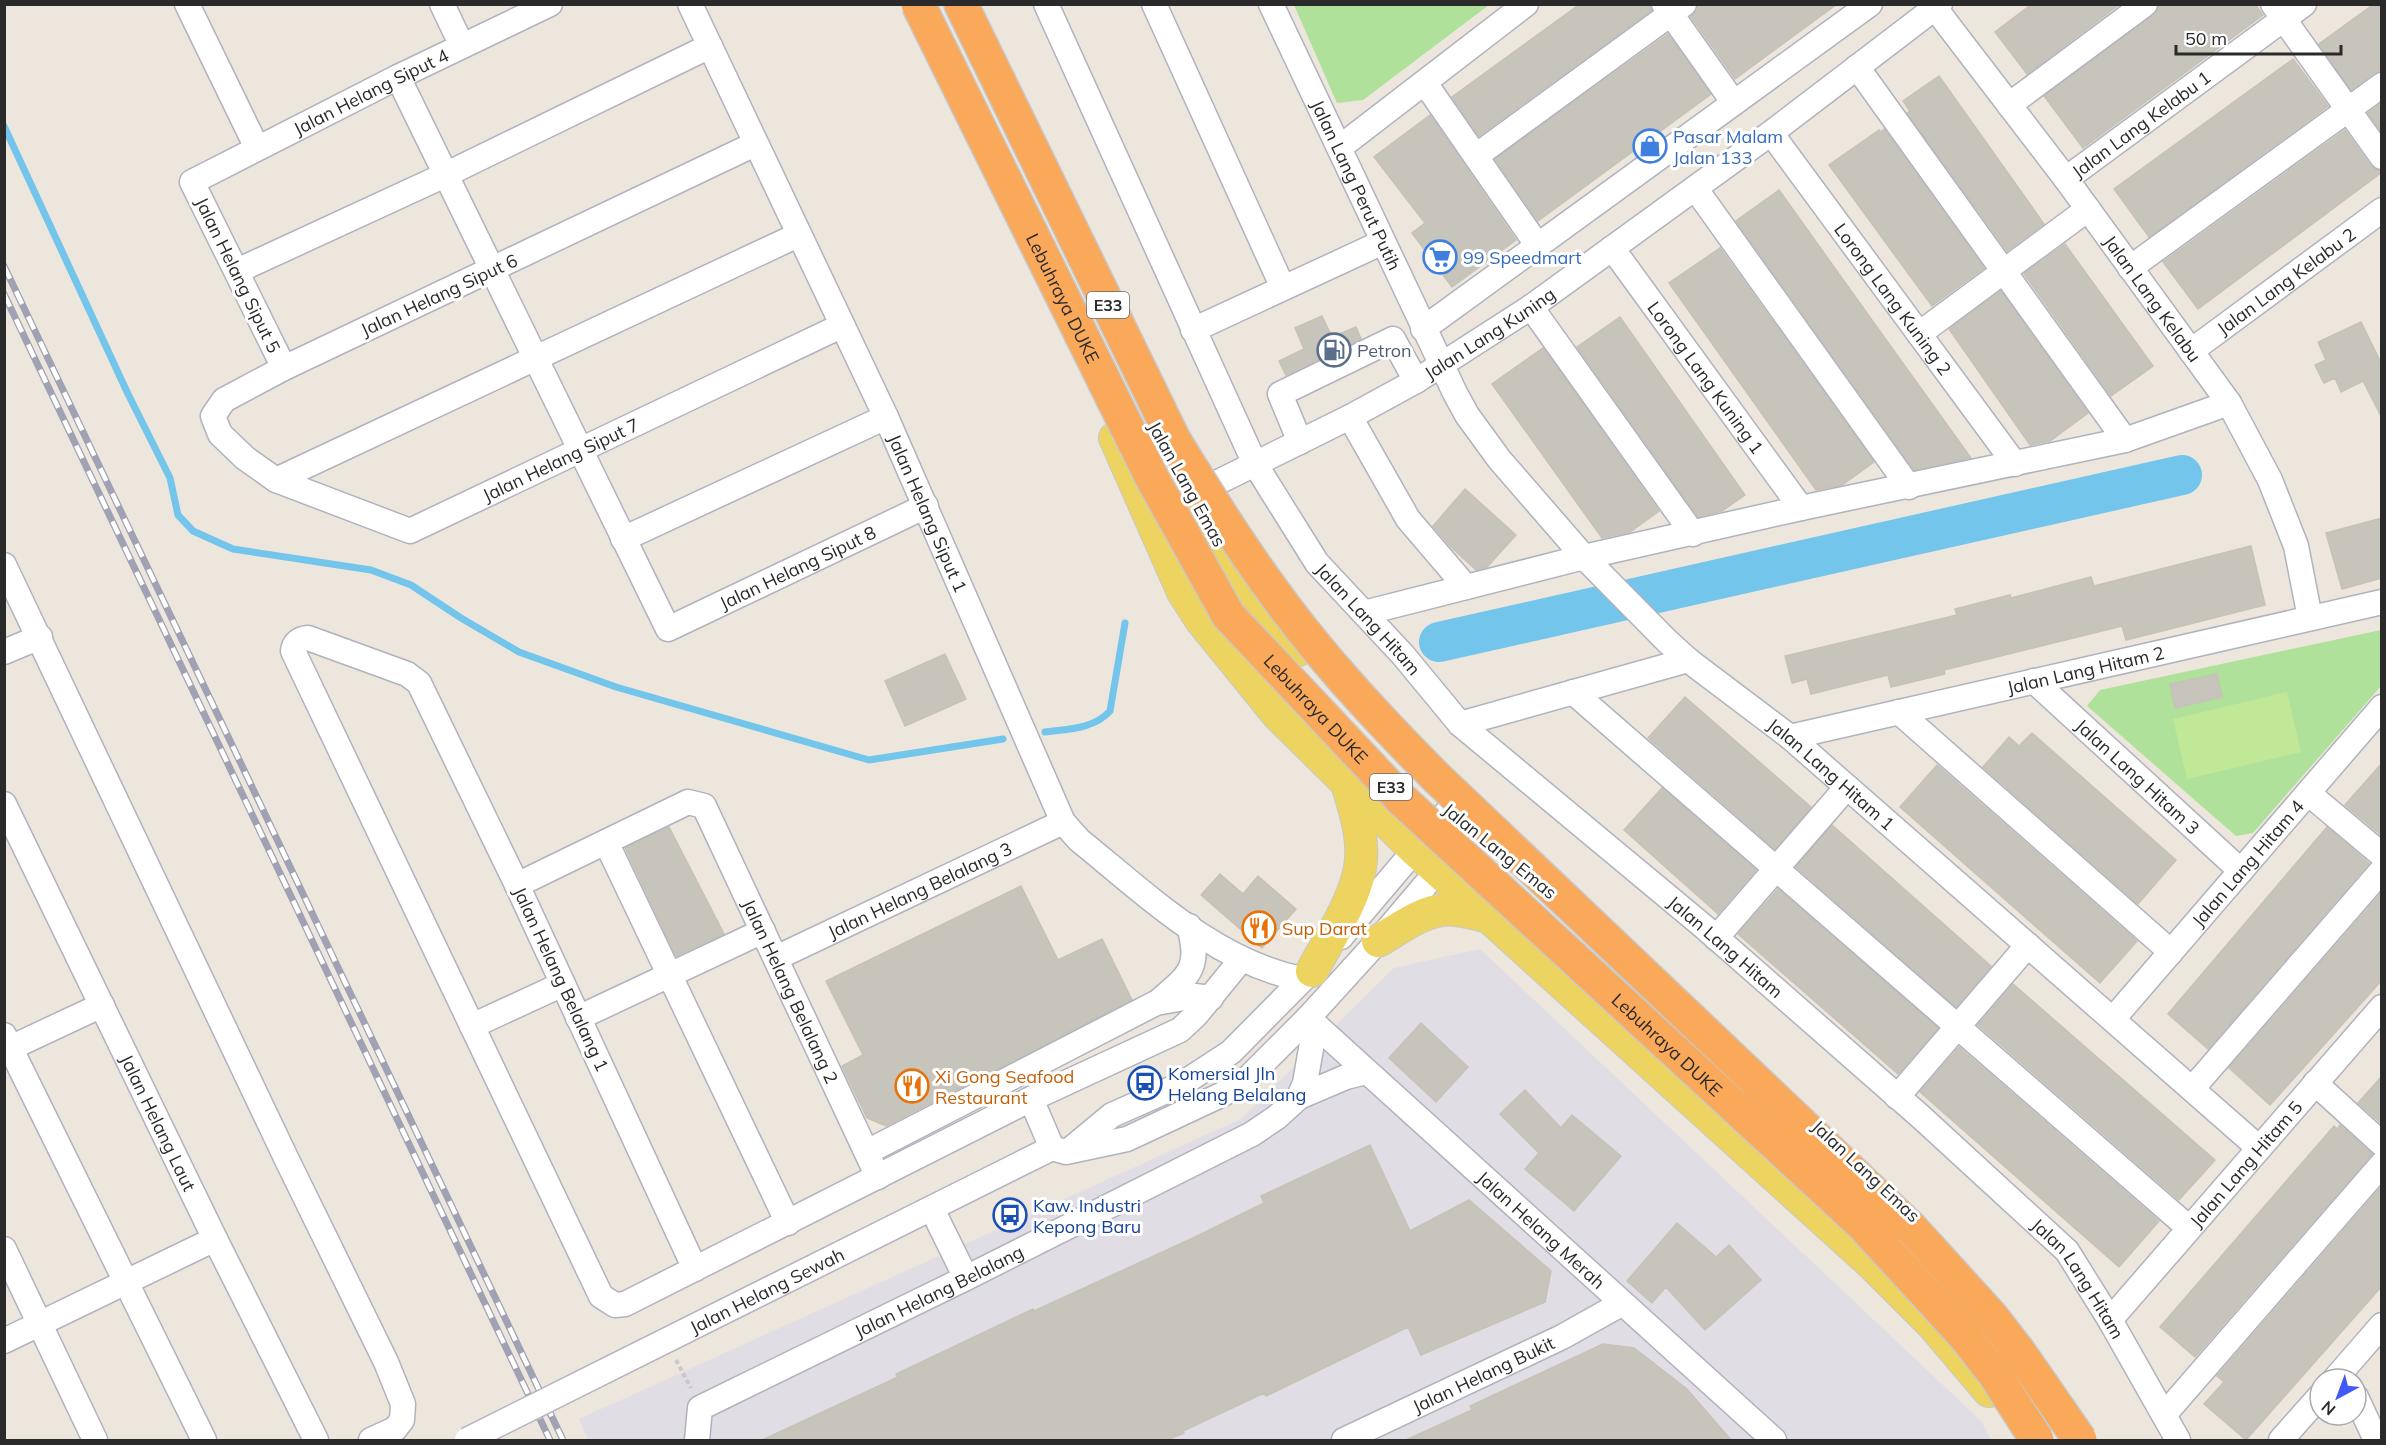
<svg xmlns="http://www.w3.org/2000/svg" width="2386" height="1445" viewBox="0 0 2386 1445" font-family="Mulish,sans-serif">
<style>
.industrial{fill:#e0dde5}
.green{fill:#afe19b;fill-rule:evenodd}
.pitch{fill:#c1e897}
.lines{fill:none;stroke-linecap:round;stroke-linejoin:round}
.stream{stroke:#73c5eb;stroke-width:7}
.river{stroke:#73c5eb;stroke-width:40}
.building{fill:#c7c4bb;stroke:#c7c2b6;stroke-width:1.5}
.minor-casing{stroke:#b0b2be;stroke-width:27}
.major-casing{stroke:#c8c8c8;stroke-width:34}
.highway-casing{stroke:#c8c8c8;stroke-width:36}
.path{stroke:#c8c8c8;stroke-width:4;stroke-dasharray:4.5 3;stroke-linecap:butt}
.minor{stroke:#fff;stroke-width:24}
.major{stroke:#edd461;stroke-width:32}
.highway{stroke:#faa85a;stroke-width:33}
.rail-casing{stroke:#a0a2b4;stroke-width:7}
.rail{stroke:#fff;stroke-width:4.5;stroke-dasharray:14;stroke-linecap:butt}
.minor-bridge-casing{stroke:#b0b2be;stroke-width:27;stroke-linecap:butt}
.highway-bridge-casing{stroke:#c8c8c8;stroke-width:36;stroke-linecap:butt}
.minor-bridge{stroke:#fff;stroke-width:24}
.highway-bridge{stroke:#faa85a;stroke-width:33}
.labels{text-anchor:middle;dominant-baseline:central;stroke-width:6;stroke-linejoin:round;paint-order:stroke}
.shield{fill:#fff;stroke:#6a6a6a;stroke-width:1.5}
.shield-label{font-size:16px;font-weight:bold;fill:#2a2a2a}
.street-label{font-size:18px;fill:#2a2a2a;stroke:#fff}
.shop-label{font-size:18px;fill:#366cbe;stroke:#fff;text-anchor:start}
.service-label{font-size:18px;fill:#4e5e75;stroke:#fff;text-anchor:start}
.food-label{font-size:18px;fill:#c56008;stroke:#fff;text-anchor:start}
.transit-label{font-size:18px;fill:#164399;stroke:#fff;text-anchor:start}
</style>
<rect width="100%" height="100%" fill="#ece6dd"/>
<path class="industrial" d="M1480,949L1981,1421L1991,1440H588L579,1419L1241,1119L1394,968Z"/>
<path class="green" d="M1294,5H1489L1363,100L1337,103Z
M2381,630V686L2253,833L2236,836L2087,706L2100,690ZM2217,674L2222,697L2175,707Z"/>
<path class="pitch" d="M2287,692L2301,752L2187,779L2173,719Z"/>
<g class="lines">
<path class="stream" d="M4,126L128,394L170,478L178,515L193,531L233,549L371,570L411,585L461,618L519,652L616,687L869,760L1003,739
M1045,732C1068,729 1094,729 1110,711L1125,623"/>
<path class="river" d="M1439,642L2182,475"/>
</g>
<path class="building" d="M1580,4H1650L1652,10L1479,136L1452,97Z
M1698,4H1837L1735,79L1691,17L1697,10Z
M2032,4H2120L2027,74L1995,32Z
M2159,4H2255L2263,15L2083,148L2044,96L2153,15Z
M2374,4H2382V71L2374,73L2351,90L2319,44Z
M1668,34L1711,94L1538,221L1495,159Z
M2293,59L2328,106L2149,237L2114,189Z
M1939,76L2044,224L2007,251L1907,113L1910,111L1903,101Z
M2382,103V132L2368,113Z
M1430,115L1516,240L1452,287L1412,233L1425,223L1374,157Z
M1884,129L1984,268L1932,306L1829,165L1879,130L1880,132Z
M2345,130L2370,165L2382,172L2198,309L2163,262Z
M1779,190L1874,323L1971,458L1914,470L1736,221Z
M2065,244L2153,366L2111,396L2024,274Z
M1720,248L1874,462L1842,485L1816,490L1669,283Z
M2001,291L2088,413L2050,441L2030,445L1949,329Z
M1322,316L1332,337L1356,327L1361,339L1286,375L1279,361L1304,349L1295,328Z
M1620,317L1745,495L1722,511L1698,517L1577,347Z
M2361,322L2382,365V418L2363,381L2341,392L2335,378L2324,383L2315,365L2326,360L2318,342Z
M1543,348L1659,511L1630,532L1602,538L1492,384Z
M1465,489L1516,535L1487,567L1476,570L1451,547L1433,526Z
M2382,518V578L2342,589L2326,533Z
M2251,546L2265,605L2126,640L2122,626L1944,670L1945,674L1891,687L1888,675L1811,694L1807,679L1792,683L1785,656L1957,615L1955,609L2010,595L2011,598L2091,577L2094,586Z
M945,654L966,699L905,726L885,681Z
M2217,674L2222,697L2175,708L2170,684Z
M1685,697L1811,807L1775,849L1648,738Z
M2032,733L2176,860L2138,904L1983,767L2009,737L2019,746Z
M2382,763V836L2345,805Z
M1937,765L2137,941L2100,983L1900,807Z
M1662,788L1756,870L1718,914L1624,830Z
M1832,825L1991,966L1956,1007L1796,867Z
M669,827L724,934L676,956L625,848Z
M2327,827L2369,863L2208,1049L2168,1014Z
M1220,874L1243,894L1258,876L1296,909L1262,948L1201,895Z
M1021,886L1058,960L1102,939L1132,1000L886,1126L867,1118L842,1066L863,1055L826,981Z
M1778,889L1938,1028L1898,1074L1738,934Z
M2382,892V980L2270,1105L2229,1068Z
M2013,984L2215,1160L2179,1200L1978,1025Z
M1421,1023L1468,1067L1436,1102L1389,1058Z
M1959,1047L2159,1221L2119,1267L1920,1092Z
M2382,1076V1124L2358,1103Z
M1525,1090L1561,1128L1572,1115L1621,1156L1574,1211L1525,1169L1539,1153L1500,1114Z
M2340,1125L2372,1154L2195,1357L2160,1327L2334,1126L2337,1129Z
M1370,1145L1410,1231L1469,1200L1551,1271L1545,1302L1421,1355L1408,1327L1266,1396L1264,1393L1183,1431L1184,1433L1167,1440H762L898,1377L896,1374L1033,1309L1034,1311L1193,1238L1264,1203L1261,1196Z
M2382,1186V1286L2246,1440L2204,1404L2224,1382L2217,1376Z
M1677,1223L1716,1257L1729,1245L1761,1280L1705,1330L1666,1287L1652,1303L1627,1281Z
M1603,1344L1634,1348L1687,1389L1731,1440H1406L1472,1410L1470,1406Z"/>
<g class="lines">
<defs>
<g id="minor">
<path d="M187,4L257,148"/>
<path d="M442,4L462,46"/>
<path id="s1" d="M690,4L886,417L1063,822L1079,840C1146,894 1214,961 1301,979"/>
<path id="s2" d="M1046,4L1255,464L1317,563L1403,655L1460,724L1703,926L1921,1117L2067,1251L2110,1320L2178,1440"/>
<path d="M1154,4L1283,288"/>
<path id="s3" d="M1271,4L1455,393L1467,415L1499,459L1584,557L1667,641L1688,660L1790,737L2259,1148"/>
<path d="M1664,4L1734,103"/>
<path d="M2273,4L2382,157"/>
<path id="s4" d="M1935,8L2066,179L2229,403L2270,480L2296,546L2310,618"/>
<path d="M1857,67L2125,440"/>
<path id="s5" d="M398,77L668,629L926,506"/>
<path d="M1425,83L1538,246"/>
<path d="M2009,105L2145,4"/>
<path id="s6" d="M1771,133L2015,464"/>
<path id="s7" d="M755,144L284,368L224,400L213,416L220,434L245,458L276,480L410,531L841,326"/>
<path d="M1339,148L1526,4"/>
<path d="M1476,156L1684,4"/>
<path id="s8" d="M2066,179L2304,4"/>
<path d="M1695,188L1909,487"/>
<path id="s9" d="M1612,248L1801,508"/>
<path d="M2130,268L2382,85"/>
<path d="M237,271L445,175L710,46"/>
<path d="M1531,307L1693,534"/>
<path d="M1423,329L1870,4"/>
<path d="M1193,330L1383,242"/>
<path d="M1919,334L2088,209"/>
<path id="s10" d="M2191,351L2382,210"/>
<path id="s11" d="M284,368L192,182L398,77L550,4"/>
<path d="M1350,417L1408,519L1466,587"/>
<path d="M1300,442L1280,394L1393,339L1416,381"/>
<path d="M276,480L798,235"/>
<path id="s12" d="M1192,495L1350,417L1416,381L1531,307L1771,133L1940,4"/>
<path d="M623,539L886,417"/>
<path d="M4,565L287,1160L386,1362L403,1404L402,1420L395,1429L371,1440"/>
<path d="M1364,613L1584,557L1801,508L2125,440L2229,403"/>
<path d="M4,652L40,637"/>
<path id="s13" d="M2034,681L2241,871"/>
<path d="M1573,692L2189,1228"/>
<path d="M1899,712L2171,952"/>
<path d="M1460,724L1688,660"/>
<path id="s14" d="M1790,737L2382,602"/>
<path d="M2308,793L2382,855"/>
<path id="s15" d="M4,804L215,1239L316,1440"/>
<path d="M606,842L788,1223"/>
<path id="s16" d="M517,885L688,802L704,806L878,1177"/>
<path d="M1341,937L1448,811"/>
<path d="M1716,938L1847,787"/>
<path id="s17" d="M776,958L1063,822"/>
<path d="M1158,1002C1189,975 1201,969 1189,926"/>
<path d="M578,1018L763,931"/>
<path id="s18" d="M1308,1018L1774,1440"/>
<path id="s19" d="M2113,1019L2382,707"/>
<path d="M472,1026L563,984"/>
<path d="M4,1035L204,1440"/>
<path d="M4,1051L102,1005"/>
<path d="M2315,1083L2382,1144"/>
<path d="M2192,1089L2382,870"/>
<path d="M1299,1097L1305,1083L1315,1026"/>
<path d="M1897,1097L2028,945"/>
<path d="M1031,1099L1052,1148"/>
<path d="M1071,1149L1112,1115L1182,1084L1231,1052L1310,972"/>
<path d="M867,1152L1156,1003L1195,996L1211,998"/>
<path d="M932,1209L966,1278"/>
<path d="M4,1249L95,1440"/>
<path d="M695,1269L517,885L419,683L407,674L308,638C299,639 294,643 293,651L601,1296L615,1305L625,1304L1031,1099L1180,1030L1196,1015L1241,960"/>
<path id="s20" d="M2110,1320L2382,1007"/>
<path d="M4,1341L215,1239"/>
<path id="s21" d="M595,1376L1052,1148L1066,1152L1127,1139L1223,1094L1246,1080L1308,1018L1378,941L1471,831"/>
<path d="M2335,1379L2382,1325"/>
<path d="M2356,1397L2376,1440"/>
<path d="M2164,1415L2382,1164"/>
<path id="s22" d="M697,1440L700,1408L966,1278L1252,1134L1277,1117L1299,1097L1346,1077L1366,1072"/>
<path id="s23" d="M1344,1440L1562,1337L1621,1304"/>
<path d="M2281,1440L2320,1396"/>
</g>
<path id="major" d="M1115,438L1183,592L1201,620L1278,715L1415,850L1871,1263L1933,1325L1989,1391
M1181,479C1213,541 1255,597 1299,650
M1378,941C1401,928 1427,906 1456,910C1467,911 1478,914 1489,917
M1312,971C1328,941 1359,894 1361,860C1363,835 1355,810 1348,787"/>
<path id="highway" d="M961,4L1174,440"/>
</defs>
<use href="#minor" class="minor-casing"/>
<use href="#major" class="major-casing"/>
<use href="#highway" class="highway-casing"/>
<path class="path" d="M676,1360L691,1388"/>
<use href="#minor" class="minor"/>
<use href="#major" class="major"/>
<use href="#highway" class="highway"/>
<defs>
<path id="rail" d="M4,266L563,1440
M4,294L550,1440"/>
</defs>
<use href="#rail" class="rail-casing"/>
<use href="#rail" class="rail"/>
<defs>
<path id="minor-bridge" d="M467,1440L595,1376"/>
<g id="highway-bridge">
<path id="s24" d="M918,4L1152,478L1228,615L1401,799L1861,1223L1964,1335L1995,1375L2037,1440"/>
<path d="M1174,440C1218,512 1263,583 1317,648C1355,694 1396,737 1438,779L1912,1229L1992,1317L2019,1352L2080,1440"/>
</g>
</defs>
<use href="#minor-bridge" class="minor-bridge-casing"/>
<use href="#highway-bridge" class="highway-bridge-casing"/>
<use href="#minor-bridge" class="minor-bridge"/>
<use href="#highway-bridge" class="highway-bridge"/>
</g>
<defs>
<symbol id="shop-ring" viewBox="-11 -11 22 22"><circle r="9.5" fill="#fff" stroke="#3f7fe0" stroke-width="1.5"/><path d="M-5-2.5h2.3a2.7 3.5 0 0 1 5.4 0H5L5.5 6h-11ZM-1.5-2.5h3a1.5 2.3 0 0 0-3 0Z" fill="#3f7fe0"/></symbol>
<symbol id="supermarket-ring" viewBox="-11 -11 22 22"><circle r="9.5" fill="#fff" stroke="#3f7fe0" stroke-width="1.5"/><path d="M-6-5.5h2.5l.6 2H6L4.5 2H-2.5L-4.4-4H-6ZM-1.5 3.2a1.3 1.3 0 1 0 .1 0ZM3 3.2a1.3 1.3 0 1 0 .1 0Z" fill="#3f7fe0"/></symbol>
<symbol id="fuel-ring" viewBox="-11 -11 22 22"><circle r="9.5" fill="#fff" stroke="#5c6f8a" stroke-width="1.5"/><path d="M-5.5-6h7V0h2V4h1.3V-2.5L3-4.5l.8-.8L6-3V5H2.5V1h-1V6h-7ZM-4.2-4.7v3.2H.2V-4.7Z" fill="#5c6f8a"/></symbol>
<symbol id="restaurant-ring" viewBox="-11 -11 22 22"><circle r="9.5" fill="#fff" stroke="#e8710a" stroke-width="1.5"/><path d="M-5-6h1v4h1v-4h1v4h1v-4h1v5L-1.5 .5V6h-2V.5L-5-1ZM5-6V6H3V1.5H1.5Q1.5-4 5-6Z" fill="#e8710a"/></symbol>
<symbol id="bus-ring" viewBox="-11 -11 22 22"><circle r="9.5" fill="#fff" stroke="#1a4fb4" stroke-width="1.5"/><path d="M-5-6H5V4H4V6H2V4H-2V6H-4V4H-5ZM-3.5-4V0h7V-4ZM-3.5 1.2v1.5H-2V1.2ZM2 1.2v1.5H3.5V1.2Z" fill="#1a4fb4"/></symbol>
</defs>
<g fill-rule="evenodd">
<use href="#shop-ring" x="1631" y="127" width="38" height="38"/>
<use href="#supermarket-ring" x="1421" y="238" width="38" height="38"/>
<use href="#fuel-ring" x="1315" y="331" width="38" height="38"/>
<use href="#restaurant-ring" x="1240" y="909" width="38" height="38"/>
<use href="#bus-ring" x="1126" y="1064" width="38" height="38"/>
<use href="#restaurant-ring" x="893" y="1067" width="38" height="38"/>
<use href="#bus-ring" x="991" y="1196" width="38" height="38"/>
</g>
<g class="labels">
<g class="shield">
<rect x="1087" y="292" width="42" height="26" rx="4.5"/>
<rect x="1370" y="774" width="42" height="26" rx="4.5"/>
</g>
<g class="shield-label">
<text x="1108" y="305">E33</text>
<text x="1391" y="787">E33</text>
</g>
<g class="street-label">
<text stroke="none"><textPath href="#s11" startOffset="408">Jalan Helang Siput 4</textPath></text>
<text stroke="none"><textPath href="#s8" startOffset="93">Jalan Lang Kelabu 1</textPath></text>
<text stroke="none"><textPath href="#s3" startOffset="200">Jalan Lang Perut Putih</textPath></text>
<text transform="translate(238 275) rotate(64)">Jalan Helang Siput 5</text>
<text stroke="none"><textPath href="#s10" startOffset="118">Jalan Lang Kelabu 2</textPath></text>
<text transform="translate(439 295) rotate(-25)">Jalan Helang Siput 6</text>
<text stroke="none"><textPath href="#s24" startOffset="328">Lebuhraya DUKE</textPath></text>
<text stroke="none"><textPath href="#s6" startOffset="206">Lorong Lang Kuning 2</textPath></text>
<text stroke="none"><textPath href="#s4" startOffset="363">Jalan Lang Kelabu</textPath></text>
<text stroke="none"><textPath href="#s12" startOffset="339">Jalan Lang Kuning</textPath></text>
<text stroke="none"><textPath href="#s9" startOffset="160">Lorong Lang Kuning 1</textPath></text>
<text stroke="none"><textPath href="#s7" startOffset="1011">Jalan Helang Siput 7</textPath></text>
<text transform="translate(1187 484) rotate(61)">Jalan Lang Emas</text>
<text stroke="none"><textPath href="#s1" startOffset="562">Jalan Helang Siput 1</textPath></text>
<text stroke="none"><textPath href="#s5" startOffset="758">Jalan Helang Siput 8</textPath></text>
<text stroke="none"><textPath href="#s2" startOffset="698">Jalan Lang Hitam</textPath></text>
<text stroke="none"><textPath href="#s14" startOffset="303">Jalan Lang Hitam 2</textPath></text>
<text stroke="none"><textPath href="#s24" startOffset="814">Lebuhraya DUKE</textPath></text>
<text stroke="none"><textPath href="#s3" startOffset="969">Jalan Lang Hitam 1</textPath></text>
<text stroke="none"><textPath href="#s13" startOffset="141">Jalan Lang Hitam 3</textPath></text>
<text transform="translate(1500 851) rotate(39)">Jalan Lang Emas</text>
<text stroke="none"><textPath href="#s19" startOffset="206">Jalan Lang Hitam 4</textPath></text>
<text stroke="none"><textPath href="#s17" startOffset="159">Jalan Helang Belalang 3</textPath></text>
<text stroke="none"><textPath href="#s2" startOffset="1184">Jalan Lang Hitam</textPath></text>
<text transform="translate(561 979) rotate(65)">Jalan Helang Belalang 1</text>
<text stroke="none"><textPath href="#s16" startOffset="411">Jalan Helang Belalang 2</textPath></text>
<text stroke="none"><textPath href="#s24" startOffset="1300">Lebuhraya DUKE</textPath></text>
<text stroke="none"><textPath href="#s15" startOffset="354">Jalan Helang Laut</textPath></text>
<text stroke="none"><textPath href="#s20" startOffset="207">Jalan Lang Hitam 5</textPath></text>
<text transform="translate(1866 1171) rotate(43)">Jalan Lang Emas</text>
<text stroke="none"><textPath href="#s18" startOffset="315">Jalan Helang Merah</textPath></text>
<text stroke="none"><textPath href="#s2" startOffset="1670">Jalan Lang Hitam</textPath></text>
<text stroke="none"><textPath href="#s21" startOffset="192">Jalan Helang Sewah</textPath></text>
<text stroke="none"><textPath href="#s22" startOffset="298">Jalan Helang Belalang</textPath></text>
<text stroke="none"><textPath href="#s23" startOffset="154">Jalan Helang Bukit</textPath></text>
</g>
<g class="shop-label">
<text x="1673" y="136">Pasar Malam<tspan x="1673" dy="21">Jalan 133</tspan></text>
<text x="1463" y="257">99 Speedmart</text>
</g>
<g class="service-label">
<text x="1357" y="350">Petron</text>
</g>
<g class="food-label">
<text x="1282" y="928">Sup Darat</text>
<text x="935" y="1076">Xi Gong Seafood<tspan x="935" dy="21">Restaurant</tspan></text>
</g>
<g class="transit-label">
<text x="1168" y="1073">Komersial Jln<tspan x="1168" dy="21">Helang Belalang</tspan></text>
<text x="1033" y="1205">Kaw. Industri<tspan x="1033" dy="21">Kepong Baru</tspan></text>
</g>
</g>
<rect width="2386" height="1445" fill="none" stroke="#2a2a2a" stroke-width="12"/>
<g transform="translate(2338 1397) rotate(221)"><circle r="28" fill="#ffffff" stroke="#aaaaaa" stroke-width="1.5"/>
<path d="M0-4.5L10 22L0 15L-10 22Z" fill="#4159f5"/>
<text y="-9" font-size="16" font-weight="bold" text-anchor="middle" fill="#2a2a2a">N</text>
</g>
<path d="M2176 45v9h165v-9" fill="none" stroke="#2a2a2a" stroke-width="3"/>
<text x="2185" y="45" font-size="18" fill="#2a2a2a" stroke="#ffffff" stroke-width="4.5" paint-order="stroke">50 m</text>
</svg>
